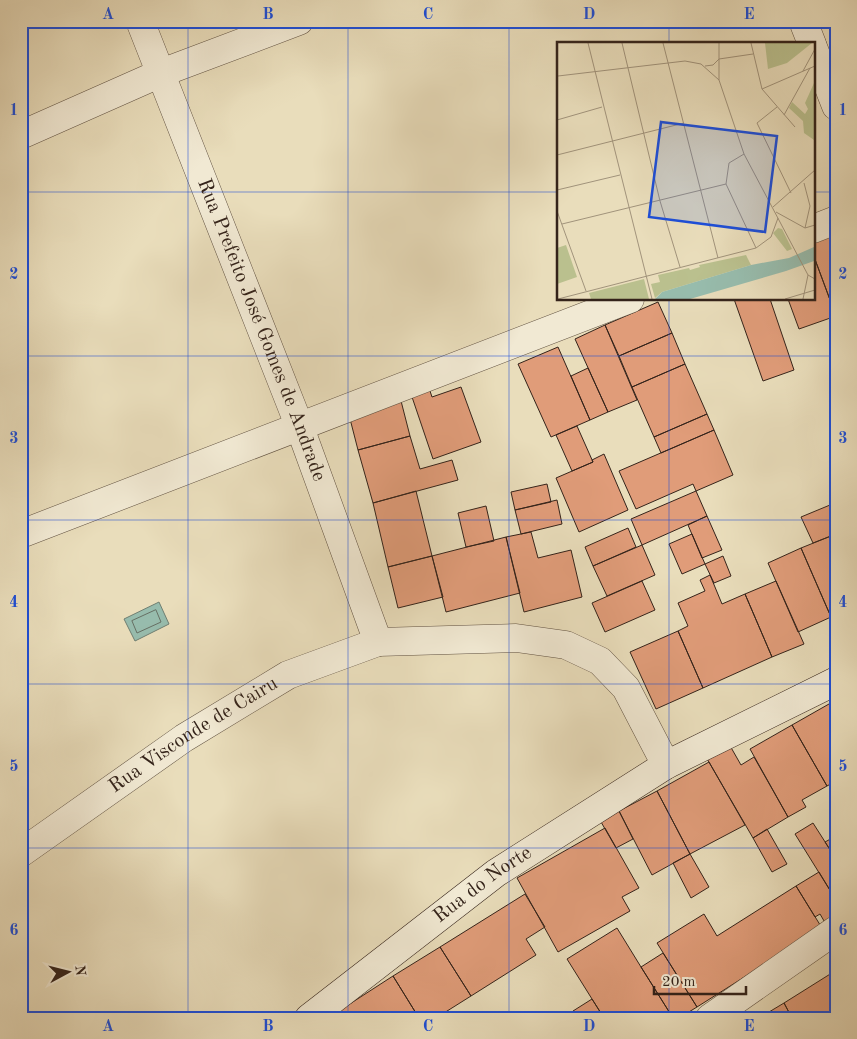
<svg xmlns="http://www.w3.org/2000/svg" width="857" height="1039" viewBox="0 0 857 1039" font-family="'Old Standard TT',serif">
<style>
.water{fill:#97bcad;stroke:#6f7f72}
.lines{fill:none;stroke-linecap:round;stroke-linejoin:round}
.shore{stroke:#667064;stroke-width:1}
.building{fill:#e09c79;stroke:#34231a}
.minor-casing{stroke:#615242;stroke-width:29}
.secondary-casing{stroke:#34231a;stroke-width:29}
.minor{stroke:#f1e9d3;stroke-width:28}
.secondary{stroke:#f1e9d3;stroke-width:28}
.grid{fill:none;stroke:#1d4ed8;stroke-width:1;stroke-opacity:0.55}
.labels{text-anchor:middle;dominant-baseline:central;stroke-width:4;stroke-linejoin:round;paint-order:stroke}
.street-label{font-size:20px;fill:#34231a;stroke:#f1e9d3}
.inset-road{fill:none;stroke:#a1937b;stroke-width:1}
.view{fill:#1d4ed8;fill-opacity:0.15;stroke:#1d4ed8;stroke-width:2.5}
.inset-edge{fill:none;stroke:#34231a;stroke-width:2.5}
.neatline{fill:none;stroke:#1d4ed8;stroke-width:2}
.grid-label{font-size:16px;text-anchor:middle;font-weight:bold;fill:#1d4ed8}
</style>
<rect width="100%" height="100%" fill="#e9ddbb"/>
<filter id="stains"><feTurbulence type="fractalNoise" baseFrequency=".004" numOctaves="4"/><feColorMatrix values="0 0 0 0 .2 0 0 0 0 .09 0 0 0 0 .02 0 0 0 .5 -.17"/></filter>
<radialGradient id="worn" r=".72"><stop offset=".6" stop-color="#630" stop-opacity="0"/><stop offset="1" stop-color="#630" stop-opacity=".3"/></radialGradient>
<path class="water" d="M159,602L169,624L135,641L124,619Z"/>
<g class="lines">
<path class="shore" d="M156,610L161,622L137,633L132,621Z"/>
</g>
<path class="building" d="M836,230V316L813,254V238Z
M813,254L836,316L799,329L788,299H813Z
M734,299H770L794,370L763,381Z
M658,302L672,333L619,356L605,325Z
M605,325L637,400L608,412L575,339Z
M672,333L685,364L632,387L619,356Z
M558,347L590,420L551,437L518,364Z
M685,364L707,414L654,437L632,387Z
M588,368L608,412L590,420L571,376Z
M461,387L481,442L433,459L411,394L429,388L432,397Z
M400,397L410,436L358,450L348,411Z
M707,414L714,430L661,453L654,437Z
M577,426L593,462L572,471L556,435Z
M714,430L733,475L696,491L693,484L636,509L619,471Z
M410,436L420,469L452,460L458,480L373,503L358,450Z
M604,454L628,510L579,532L556,478L593,462L592,460Z
M547,484L551,502L515,510L511,492Z
M416,491L432,556L388,567L373,503Z
M696,491L707,516L642,545L631,519Z
M557,500L562,524L521,534L515,510Z
M830,505L836,519V534L813,543L801,517Z
M486,506L494,541L466,547L458,513Z
M707,516L722,550L702,558L688,525Z
M628,528L636,547L593,566L585,547Z
M531,532L538,558L571,550L582,597L524,612L506,537Z
M692,534L705,564L682,574L669,544Z
M836,534V615L831,617L801,548Z
M506,537L520,593L446,612L432,556Z
M642,545L655,575L607,596L593,566Z
M801,548L831,617L798,632L768,563Z
M432,556L443,597L398,608L388,567Z
M723,556L731,576L714,583L705,564Z
M710,575L722,604L745,594L772,657L703,688L678,631L688,626L678,603L705,591L700,580Z
M642,581L655,610L605,632L592,603Z
M776,581L804,644L772,657L745,594Z
M678,631L703,688L656,709L630,652Z
M836,700V781L827,786L792,725Z
M792,725L827,786L802,800L806,807L788,817L750,749Z
M729,744L741,765L754,757L788,817L753,838L706,757Z
M709,762L745,825L690,854L657,791Z
M657,791L690,854L652,875L619,811Z
M619,811L633,839L616,848L597,815Z
M813,823L836,859V900L795,834Z
M605,828L639,888L622,897L630,911L558,952L517,878Z
M767,829L787,864L772,872L753,838Z
M836,836V859L825,842Z
M690,854L709,887L691,898L673,863Z
M819,872L836,900V921L827,926L820,914L815,917L796,886Z
M796,886L822,928L697,1007L657,943L704,914L717,936Z
M525,894L545,927L526,939L536,955L471,996L440,947Z
M617,928L641,967L673,1018H604L592,999L567,959Z
M440,947L471,996L436,1018H419L393,976Z
M663,953L697,1007L679,1018H673L641,967Z
M835,971L836,1018H792L784,1003Z
M393,976L419,1018H328Z
M592,999L604,1018H577L573,1011Z
M784,1003L792,1018H759Z"/>
<g class="lines">
<defs>
<g id="minor">
<path id="s1" d="M140,21L299,425L378,642"/>
<path d="M803,21L812,44"/>
<path d="M813,47L836,106"/>
<path d="M21,135L161,73L299,21"/>
<path d="M813,229L836,220"/>
<path d="M21,534L630,299"/>
<path id="s2" d="M21,853L184,738L288,675L378,642L516,638L566,645L600,661L626,688L666,765"/>
<path d="M710,1018L836,930"/>
</g>
<g id="secondary">
<path id="s3" d="M309,1018L496,873L666,765L836,681"/>
</g>
</defs>
<use href="#minor" class="minor-casing"/>
<use href="#secondary" class="secondary-casing"/>
<use href="#minor" class="minor"/>
<use href="#secondary" class="secondary"/>
</g>
<path class="grid" d="M188,21V1018M348,21V1018M509,21V1018M669,21V44M21,192H558M813,192H836M669,299V1018M21,356H836M21,520H836M21,684H836M21,848H836"/>
<g class="labels">
<g class="street-label">
<text stroke="none"><textPath href="#s1" startOffset="332">Rua Prefeito José Gomes de Andrade</textPath></text>
<text stroke="none"><textPath href="#s2" startOffset="209">Rua Visconde de Cairu</textPath></text>
<text stroke="none"><textPath href="#s3" startOffset="219">Rua do Norte</textPath></text>
</g>
</g>
<g transform="translate(557 42)">
<rect width="258" height="258" fill="#e9ddbb"/>
<path d="M208,1H255L230,21L211,27ZM257,41L258,96L257,98L247,91L246,79L232,66L235,60L248,72L251,67L248,61ZM221,186L225,187L235,207L230,209L216,191ZM9,203L20,235L0,242V206ZM189,213L194,223L105,250L98,256L94,242L103,240L101,233L132,226L133,228L143,225L142,223ZM87,237L92,257H34L32,251Z" fill="#bac08e"/>
<path d="M257,205V219L229,229L133,257H98L105,250L194,223L232,216Z" fill="#97bcad"/>
<path class="inset-road" d="M31,1L95,257M65,1L103,159L123,225M106,1L161,216M162,1V38L187,112L251,233L258,237M194,1L205,47L238,85M148,24L156,23L162,17L196,12M246,29L258,7M1,34L128,19L144,22L162,38M205,47L258,24M220,65L200,81L234,151M227,73L253,26M0,78L45,65M187,112L172,121L169,142L199,206M0,113L127,81M247,141L253,164L248,186M0,148L63,133M216,165L258,128M0,169L29,249M219,170L248,186L258,183M5,182L169,142M1,257L199,206L214,195L221,176M228,257L258,248M246,257L251,233"/>
<path class="view" d="M104,80L220,94L208,190L92,175Z"/>
<rect width="258" height="258" class="inset-edge"/>
</g>
<rect width="857" height="1039" fill="none" stroke="#e9ddbb" stroke-width="55"/>
<g transform="translate(68 972) rotate(83)" stroke="#f1e9d3" stroke-width="4" paint-order="stroke">
<path d="M0-4L9 19L0 12L-9 19Z" fill="#34231a"/>
<text y="-8" font-size="14" font-weight="bold" text-anchor="middle" fill="#34231a">N</text>
</g>
<path d="M654 986v8h92v-8" fill="none" stroke="#34231a" stroke-width="2.5"/>
<text x="662" y="986" font-size="15" fill="#34231a" stroke="#f1e9d3" stroke-width="4" paint-order="stroke">20 m</text>
<rect x="28" y="28" width="802" height="984" class="neatline"/>
<g class="grid-label">
<text x="108" y="19">A</text>
<text x="268" y="19">B</text>
<text x="428" y="19">C</text>
<text x="589" y="19">D</text>
<text x="749" y="19">E</text>
<text x="14" y="115">1</text>
<text x="843" y="115">1</text>
<text x="14" y="279">2</text>
<text x="843" y="279">2</text>
<text x="14" y="443">3</text>
<text x="843" y="443">3</text>
<text x="14" y="607">4</text>
<text x="843" y="607">4</text>
<text x="14" y="771">5</text>
<text x="843" y="771">5</text>
<text x="14" y="935">6</text>
<text x="843" y="935">6</text>
<text x="108" y="1031">A</text>
<text x="268" y="1031">B</text>
<text x="428" y="1031">C</text>
<text x="589" y="1031">D</text>
<text x="749" y="1031">E</text>
</g>
<rect width="100%" height="100%" filter="url(#stains)"/>
<rect width="100%" height="100%" fill="url(#worn)"/>
</svg>
